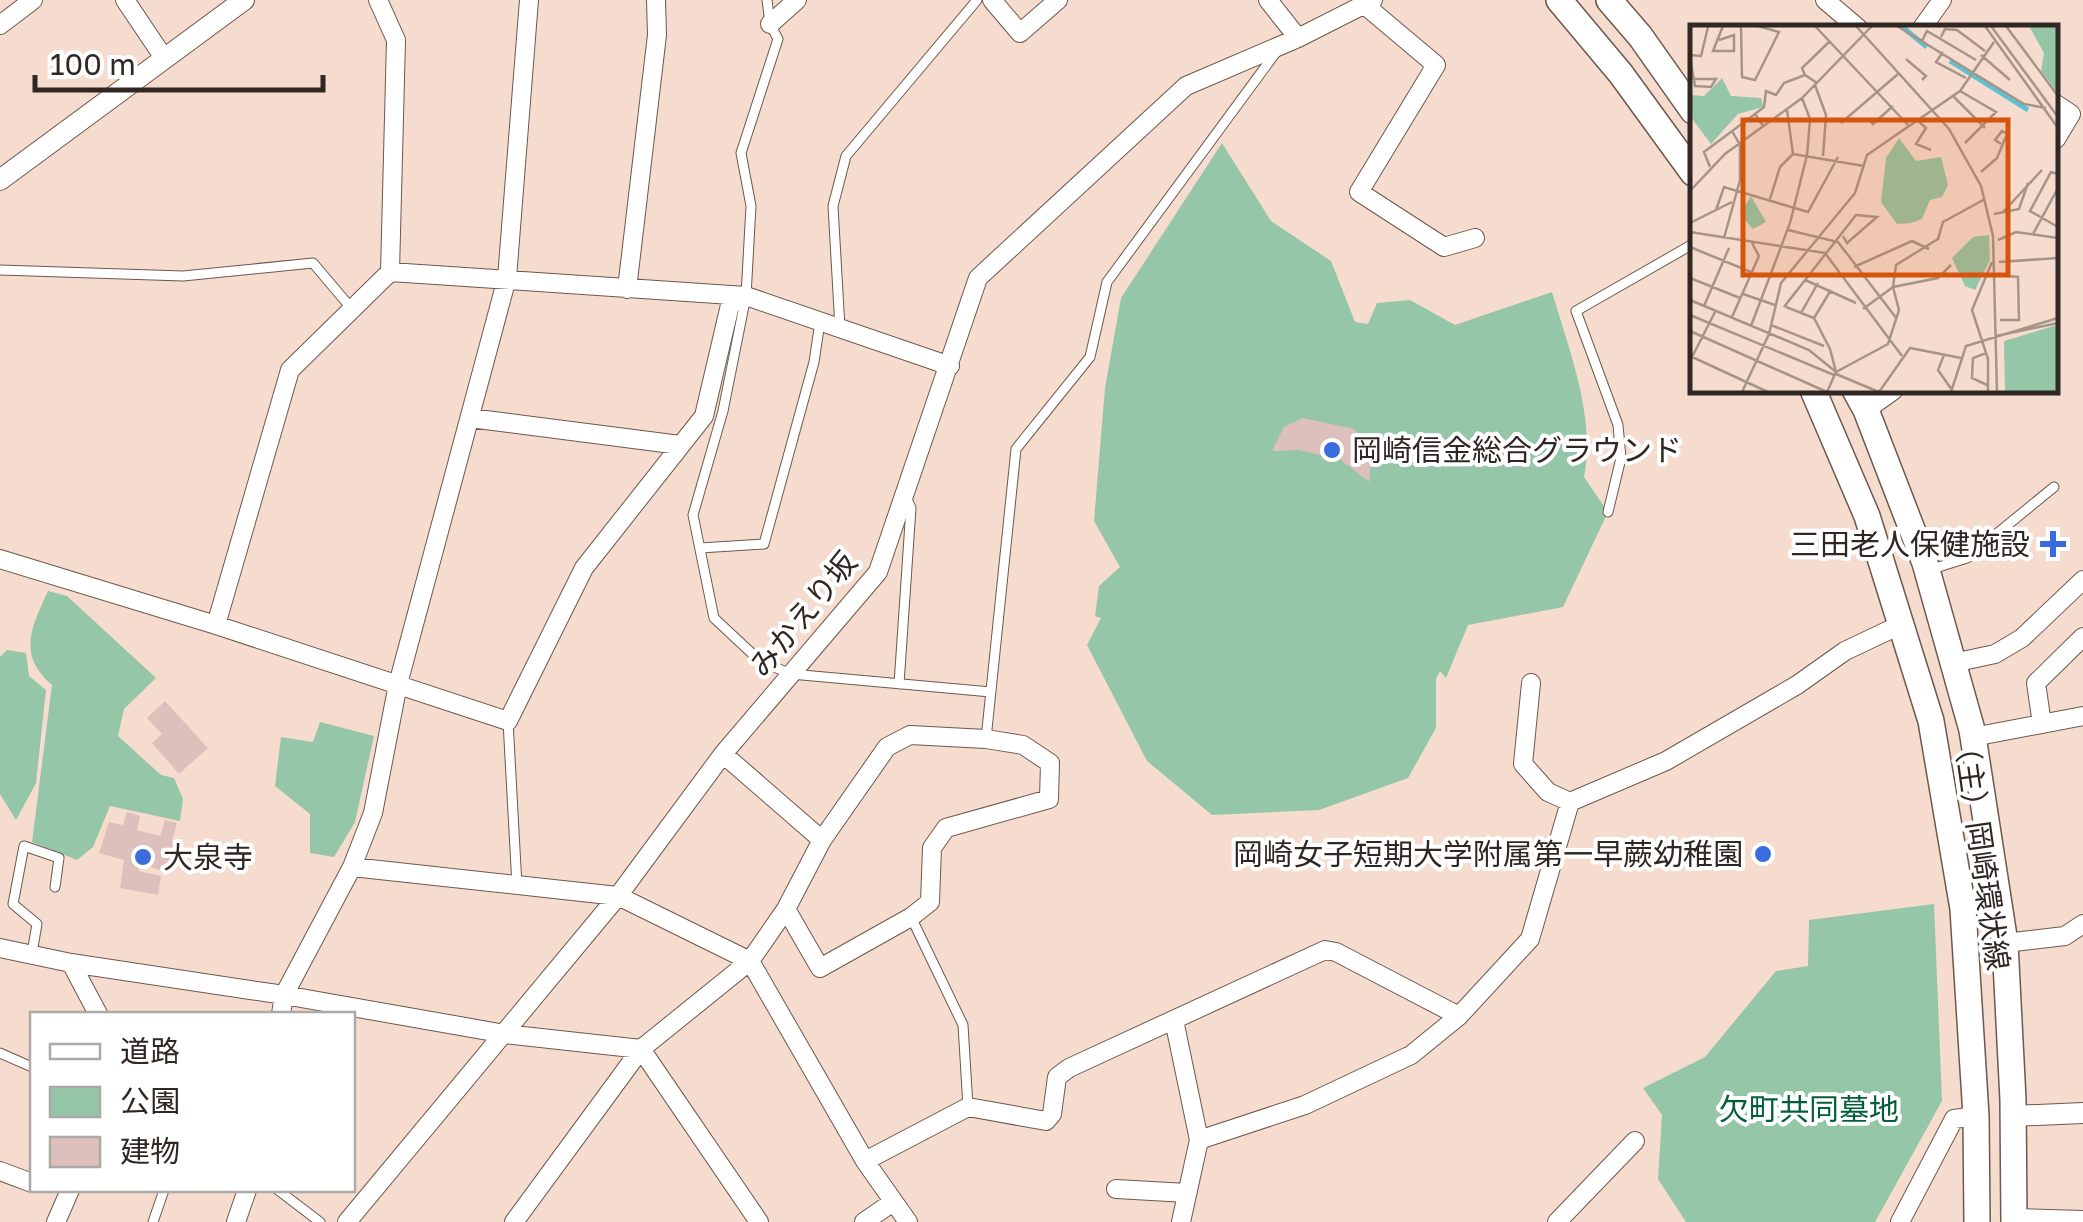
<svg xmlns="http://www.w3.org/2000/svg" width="2083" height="1222" viewBox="0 0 2083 1222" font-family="'Golos Text','Noto Sans JP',sans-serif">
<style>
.green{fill:#95c6a7}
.building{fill:#ddc0bb}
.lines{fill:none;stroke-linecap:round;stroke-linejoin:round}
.service-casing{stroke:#6d584c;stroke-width:11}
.minor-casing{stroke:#6d584c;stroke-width:20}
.tertiary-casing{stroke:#6d584c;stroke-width:22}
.primary-casing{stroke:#6d584c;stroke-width:28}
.service{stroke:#fff;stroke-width:9}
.minor{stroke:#fff;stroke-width:18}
.tertiary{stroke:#fff;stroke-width:20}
.primary{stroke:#fff;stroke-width:25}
.poi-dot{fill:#3b6cdd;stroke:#fff;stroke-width:4}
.labels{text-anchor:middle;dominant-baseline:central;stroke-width:8;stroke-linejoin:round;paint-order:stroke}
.poi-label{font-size:30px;fill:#312722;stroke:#fff;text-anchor:start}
.street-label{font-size:30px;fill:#312722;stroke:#fff}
.park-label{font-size:30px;fill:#045f38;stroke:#fff}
.inset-river{fill:none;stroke:#5dc1d2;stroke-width:5}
.inset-road{fill:none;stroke:#a79489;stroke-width:2.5}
.view{fill:#d6540e;fill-opacity:0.15;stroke:#d6540e;stroke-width:5}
.inset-edge{fill:none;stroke:#312722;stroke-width:5}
</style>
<rect width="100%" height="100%" fill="#f5dcce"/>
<path class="green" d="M1222,143L1271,221L1331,261L1355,322L1368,324L1377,303L1410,300L1455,325L1552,292C1569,350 1596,417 1584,477L1608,512L1563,607L1468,625L1446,678L1440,671L1436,679V728L1408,778L1319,810L1212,815L1147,761L1087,645L1101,618L1095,616L1099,586L1120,567L1094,521L1105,388L1121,298Z
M48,591L67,596L156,678L124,709L118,736L161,775L174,778L183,799L180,821L110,806L93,847L77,860L32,842L52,685C17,655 31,628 48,591Z
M7,650L26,653L29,676L46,690L36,783L16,820L0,794V657Z
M320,722L374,736L355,822L334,857L310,853V814L275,786L281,737L313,742Z
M1934,904L1942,1101L1875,1222H1686L1658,1179L1662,1115L1643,1088L1705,1057L1776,971L1808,966L1809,920Z"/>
<path class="building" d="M1303,418L1354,429L1373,450L1369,482L1341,460L1299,450L1272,451L1284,427Z
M165,701L208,748L179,774L152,743L162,734L147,718Z
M127,812L140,816L137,830L160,836L165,820L177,823L172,841L178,843L170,873L140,864L139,871L161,876L158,895L120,888L124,860L99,853L109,822L123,825Z"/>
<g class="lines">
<defs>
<path id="service" d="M767,0L770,24L778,39L741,153L751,206L746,296L723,411L693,515L714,618L760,661L791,674L991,692
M0,270L183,276L313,263L352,309
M840,328L833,206L846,156L977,0
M1608,512L1621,458L1618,425L1576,311L1693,244
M700,548L764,544L814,362L820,322
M1929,570L1967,558L2054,487
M899,684L911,508L905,495
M508,721L517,886
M986,739L1016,449L1090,357L1107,282L1277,51
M911,917L963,1025L968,1107
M32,953L37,924L13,904L24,846L59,858L55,887
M0,1053L32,1067
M278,1190L320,1222
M153,1222L164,1190"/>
<path id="minor" d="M125,0L164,58
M992,0L1020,33L1058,0
M1268,0L1298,38
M1825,0L1858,28
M1366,6L1436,65L1359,192L1444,247L1475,238
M770,24L797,0
M0,25L33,0
M1922,28L1942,0
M2056,104L2071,114L2056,139
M390,272L746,296L950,366
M627,289L657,35L656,0
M1866,410L1894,390
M470,418L680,445
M0,559L216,625L508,721L584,568L704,416L730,305L746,296
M216,625L290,370L390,272L396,40L378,0
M1953,663L1995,654L2022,638L2083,580
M1531,683L1523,764L1548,792L1570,802
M2042,724L2036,683L2083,637
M1973,737L2083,716
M723,754L822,840
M352,867L618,896L750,961L865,1161L908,1222
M2005,943L2065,936L2083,924
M0,948L71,963L284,995L505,1034L641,1049L759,1222
M71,963L98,1014
M281,1014L284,995L352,867L373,813L398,684L507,278L529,0
M1174,1020L1199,1140
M865,1161L968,1107L1046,1121L1052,1114L1057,1077L1069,1068L1325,950L1336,952L1459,1016
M0,1171L32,1183
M1116,1189L1187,1193
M2014,1218L2083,1220
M56,1222L70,1190
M236,1222L247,1190
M347,1222L618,896L723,754L878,572L978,278L1186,86L1298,38L1373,0
M514,1222L641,1049L750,961L786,909L822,840L887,747L910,735L986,739L1023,745L1050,763L1049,799L946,828L932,848L930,902L911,917L820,968L786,909
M864,1222L893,1202
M1181,1222L1199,1140L1305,1105L1411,1055L1459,1016L1530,939L1570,802L1666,761L1797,685L1845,651L1902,624
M1557,1222L1635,1141
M1900,1222L1954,1119L1976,1116"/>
<path id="tertiary" d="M0,180L244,0
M2013,1116L2083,1113"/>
<path id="primary" d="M1559,0L1621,74L1693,173
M1609,0L1640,36L1693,111
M1813,390L1867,516L1931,721L1963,909L1976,1116L1977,1222
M1855,390L1866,410L1925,563L1972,730L2005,943L2013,1100L2014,1222"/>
</defs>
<use href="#service" class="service-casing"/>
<use href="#minor" class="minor-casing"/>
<use href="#tertiary" class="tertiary-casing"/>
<use href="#primary" class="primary-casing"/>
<use href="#service" class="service"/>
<use href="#minor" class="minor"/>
<use href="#tertiary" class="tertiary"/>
<use href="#primary" class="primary"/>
</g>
<g class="poi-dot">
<circle cx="1332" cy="450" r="10"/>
<path d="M2048 529h10v10h10v10h-10v10h-10v-10h-10v-10h10z"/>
<circle cx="1763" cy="854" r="10"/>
<circle cx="143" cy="857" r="10"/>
</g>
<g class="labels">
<g class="poi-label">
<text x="1352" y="450">岡崎信金総合グラウンド</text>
<text x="2030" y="544" text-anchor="end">三田老人保健施設</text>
<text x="1743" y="854" text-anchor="end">岡崎女子短期大学附属第一早蕨幼稚園</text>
<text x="163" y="857">大泉寺</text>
</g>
<g class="street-label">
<text transform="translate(803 614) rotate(-51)">みかえり坂</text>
<text transform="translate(1982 851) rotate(82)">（主）岡崎環状線</text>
</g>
<g class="park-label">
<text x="1809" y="1109">欠町共同墓地</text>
</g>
</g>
<g transform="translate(1690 25)">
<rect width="368" height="368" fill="#f5dcce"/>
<path d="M339,1H367V67L351,46L354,28ZM0,42L2,70L14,71L32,53L41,71L71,73L73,82L48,89L21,119L0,91ZM209,113L226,136L251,132L258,160L252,172L240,175L232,194L221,198L207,199L191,177L196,133ZM61,171L76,197L63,204L50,189ZM299,210L300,235L285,265L275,261L262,233L283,212ZM367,300V367H315L314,316Z" fill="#95c6a7"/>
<path class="inset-river" d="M211,1L237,22M260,36L338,85"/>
<path class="inset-road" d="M51,1L52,52L65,55L89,7L68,1M125,1L218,100M166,1L259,104L291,161L303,211L307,367M207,1L334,79L356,83M295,1L368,103M301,1L368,92M316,1L368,71M251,12L255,4L267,5L295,26M29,15L44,10V26H23L33,1M232,16L237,6L286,35M253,27L246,37L276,53M0,30L11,31L18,2M291,30L320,55M0,33L5,61L21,62L26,54H5M216,34L236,51L232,55M115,50L112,43L140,16M125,60L136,90L133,131M270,66L306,87L275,118M263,71L295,103M65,89L74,82L76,66L86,70L94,58L115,50L127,58M178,94L183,99L203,81M227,95L236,103L226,119L241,125M151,98L208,49M103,129L174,141M20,142L14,127L65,89L74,102M291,147L307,133L317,109L312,106L305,115L311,119M368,149L361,147L340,186L368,202M0,166L35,129L112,73L182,1M80,174L90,142L103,129L97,85M26,185L34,162L118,187L148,132M313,187L352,145M304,189L329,184L338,158M0,198L42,177M98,205L148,217L207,294M0,207L135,228L212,331M343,209L368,163M34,213L50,155V120L42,106M308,215L326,207L368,213M0,222L61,247M309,237L368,233M164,242L222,216L239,224M309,250L328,252L329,295H310M0,253L50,273M115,255L166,278M53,269L85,280M0,275L119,325L146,347M14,281L39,223M94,282L166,190L187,192L157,218L153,211M96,282L124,293L140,324L146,347L137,367M173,284L203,262L206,240L248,214L253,197L295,174M111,288L128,258M0,290L144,350M42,292L69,231L62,218M124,293L141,265M81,300L134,321M61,301L100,198L117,130L120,94L112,73M0,306L137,367M306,311L368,298M296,328L283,333L282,353L297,360M254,330L248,345L262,365M0,331L78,367M0,336L25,287M146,347L198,319L209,285L203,262L248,253L261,240M146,349L189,367M52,367L79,309L91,258L165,168L177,130L270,66L304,17M189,367L220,323L271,333M261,367L276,321L368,293M298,367V334L282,285L302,237"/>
<path class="view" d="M53,95H318V250H53Z"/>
<rect width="368" height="368" class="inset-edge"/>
</g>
<rect x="30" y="1012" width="325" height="180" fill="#ffffff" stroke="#ada9a7" stroke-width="2.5"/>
<rect x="50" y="1044" width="50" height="15" fill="#ffffff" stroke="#ada9a7" stroke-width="2.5"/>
<text x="120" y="1062" font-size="30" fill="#312722">道路</text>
<rect x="50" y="1087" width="50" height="30" fill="#95c6a7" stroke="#ada9a7" stroke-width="2.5"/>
<text x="120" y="1112" font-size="30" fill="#312722">公園</text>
<rect x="50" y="1137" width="50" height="30" fill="#ddc0bb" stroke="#ada9a7" stroke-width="2.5"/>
<text x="120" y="1162" font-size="30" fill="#312722">建物</text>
<path d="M35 75v15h288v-15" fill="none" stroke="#312722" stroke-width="5"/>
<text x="50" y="75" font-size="30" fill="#312722" stroke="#ffffff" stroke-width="8" paint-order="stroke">100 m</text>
</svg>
